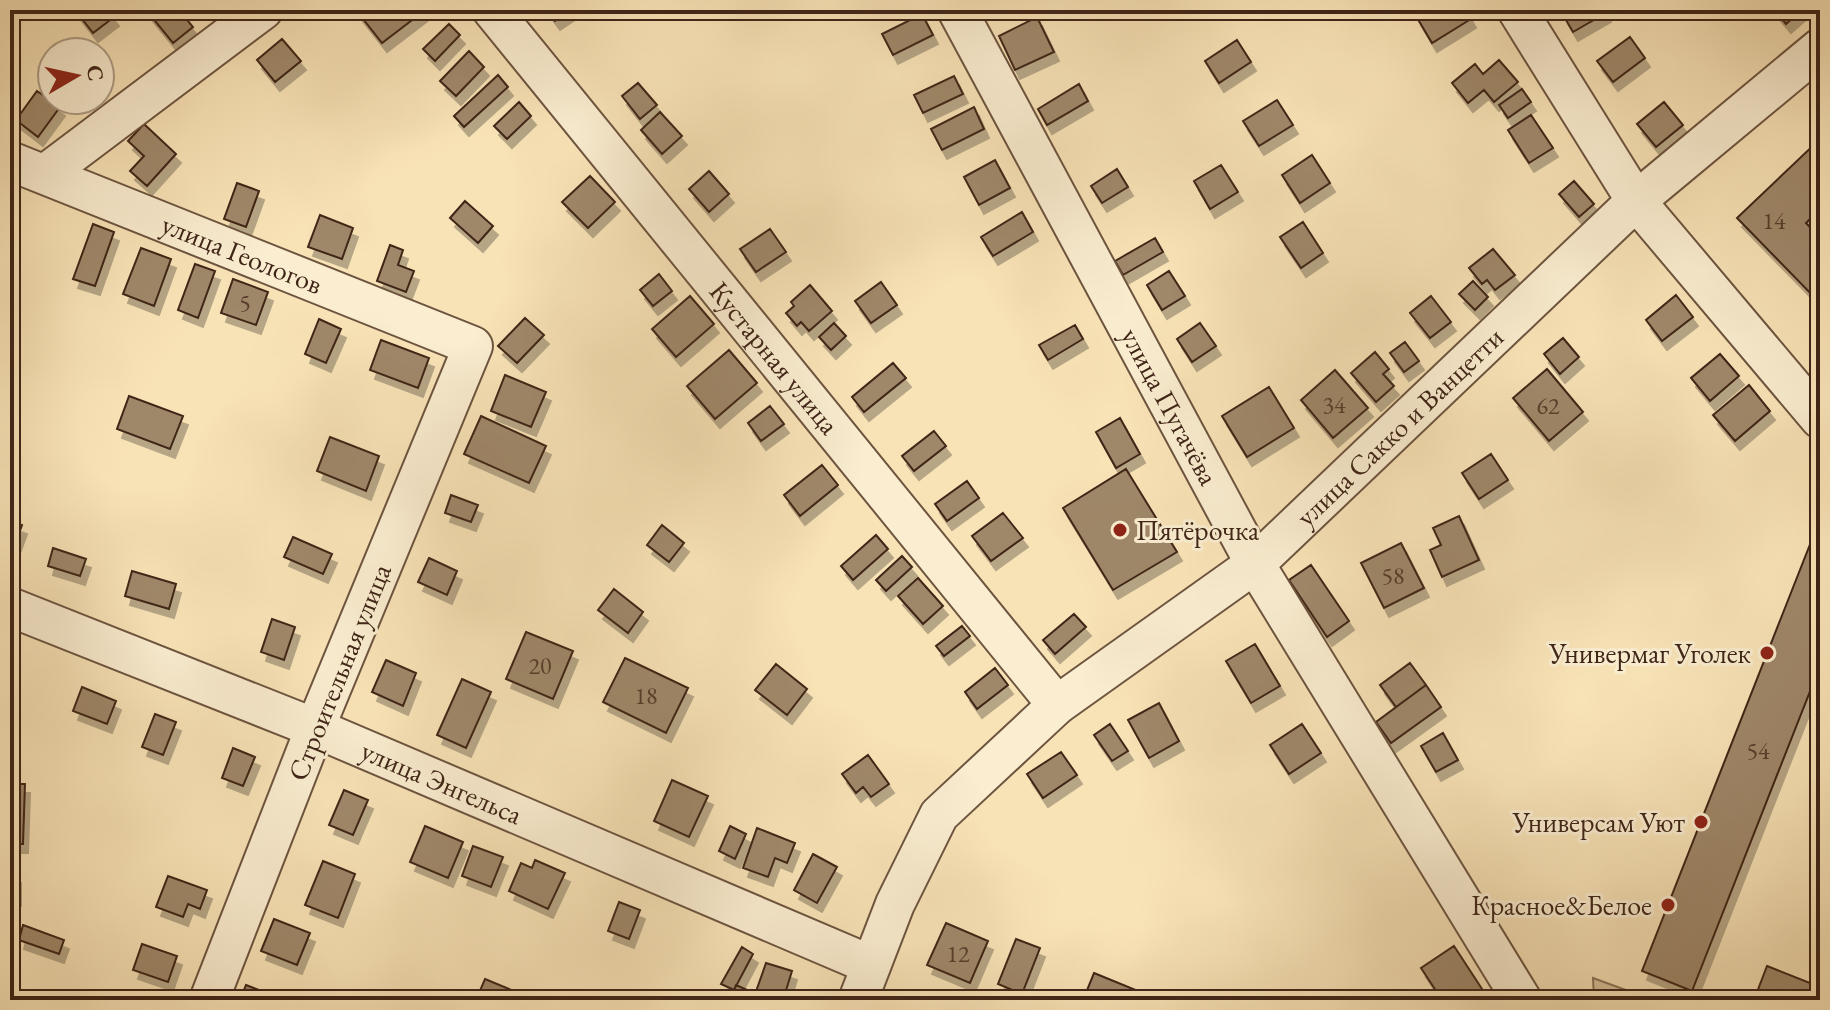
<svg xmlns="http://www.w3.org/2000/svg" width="1830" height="1010" viewBox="0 0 1830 1010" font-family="'EB Garamond',serif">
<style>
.green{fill:#d9c39c;stroke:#8c745a;stroke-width:2}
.building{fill:#9f886a;stroke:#3f2517;stroke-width:2;filter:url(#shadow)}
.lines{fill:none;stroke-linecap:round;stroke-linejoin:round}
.minor-casing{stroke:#6d543f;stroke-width:42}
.minor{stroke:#faedd0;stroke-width:38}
.poi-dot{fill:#8f2418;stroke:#faedd0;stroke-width:3}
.labels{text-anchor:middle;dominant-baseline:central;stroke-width:6;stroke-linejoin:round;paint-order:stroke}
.number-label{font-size:24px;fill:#573e2c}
.street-label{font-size:28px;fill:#3f2517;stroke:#faedd0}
.poi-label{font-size:28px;fill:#3f2517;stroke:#faedd0;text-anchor:end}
</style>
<defs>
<filter id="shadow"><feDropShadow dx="5" dy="9" stdDeviation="0" flood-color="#0004"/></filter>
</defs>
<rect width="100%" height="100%" fill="#f8e3b7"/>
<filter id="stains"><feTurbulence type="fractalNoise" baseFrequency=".0025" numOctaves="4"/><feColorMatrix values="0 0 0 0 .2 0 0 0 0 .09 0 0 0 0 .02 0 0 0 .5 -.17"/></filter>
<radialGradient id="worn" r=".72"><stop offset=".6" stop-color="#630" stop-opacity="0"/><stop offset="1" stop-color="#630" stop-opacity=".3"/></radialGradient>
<path class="green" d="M1593,978L1653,1000H1594Z"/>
<path class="building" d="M75,10H108L114,17L93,33Z
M146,10H179L193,27L173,43Z
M356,10H423L424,11L382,43Z
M547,10H570V11L555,21Z
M1426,10H1466L1471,19L1432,43L1416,16Z
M1573,10H1604L1606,13L1573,32L1563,15Z
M1774,10H1802L1786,24Z
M922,14L933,35L893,55L882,34Z
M1037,17L1054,52L1015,70L999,36Z
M449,24L460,35L435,61L423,49Z
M1630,37L1645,58L1613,82L1597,61Z
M282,39L301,61L275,82L257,60Z
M1237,40L1251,62L1219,83L1205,61Z
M469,51L484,67L456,96L440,81Z
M1499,60L1518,82L1494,102L1484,90L1468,103L1452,83L1475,64L1483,74Z
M498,75L508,87L464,127L454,116Z
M954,76L963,94L923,113L914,95Z
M638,83L657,105L640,119L622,96Z
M1079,84L1088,101L1047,125L1038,109Z
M1522,89L1531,102L1508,118L1499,105Z
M37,91L60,107L38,137L16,120Z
M1277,100L1293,125L1259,146L1243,121Z
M519,102L531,116L507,139L494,126Z
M1664,102L1683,125L1656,147L1637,124Z
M974,107L984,129L942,150L931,129Z
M660,112L682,136L662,154L641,130Z
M1531,115L1553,148L1529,163L1508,130Z
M144,124L176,154L147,186L130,171L144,156L128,141Z
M1820,139V209L1806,223L1820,238V303L1737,218Z
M1312,155L1330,183L1300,203L1282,175Z
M995,160L1010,188L979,205L964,177Z
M1221,165L1238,192L1210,209L1194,181Z
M1117,169L1128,187L1102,203L1091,186Z
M709,171L729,194L709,212L689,189Z
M590,176L615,202L588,228L562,202Z
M1574,181L1594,204L1579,217L1559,194Z
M237,183L259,191L246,227L224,219Z
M465,201L493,226L478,243L450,218Z
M1022,212L1033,232L993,256L981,237Z
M320,215L353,228L342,259L308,247Z
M1303,222L1323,253L1301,268L1280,237Z
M93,224L114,232L95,286L73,279Z
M770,229L786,252L756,272L740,249Z
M1155,238L1163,252L1123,275L1115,261Z
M390,245L403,250L398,265L414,271L406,292L377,281Z
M141,248L171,259L154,306L123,294Z
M1493,249L1515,275L1495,290L1487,280L1482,284L1469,268Z
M195,264L215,271L198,318L178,310Z
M1169,271L1185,296L1162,310L1147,285Z
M659,274L672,291L653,306L640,290Z
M233,279L268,292L256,325L221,313Z
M1473,281L1488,297L1475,310L1459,294Z
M881,282L897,305L871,323L855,301Z
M810,285L832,311L809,331L801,322L797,326L786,313L794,306L791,302Z
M1676,295L1693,317L1662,341L1646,320Z
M690,296L714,324L676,357L652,329Z
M1431,296L1451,322L1430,338L1410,313Z
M525,318L544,335L517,363L498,346Z
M319,319L341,329L326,363L305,354Z
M834,323L846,336L831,350L819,337Z
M1200,323L1216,346L1192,362L1177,339Z
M1075,325L1083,339L1048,360L1039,345Z
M1563,338L1579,357L1560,374L1544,354Z
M381,340L429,358L418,388L370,370Z
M1405,342L1419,361L1404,372L1390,353Z
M729,350L757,383L715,419L687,386Z
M1375,352L1389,369L1383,374L1394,386L1376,402L1351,373Z
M1720,354L1739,376L1710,401L1691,378Z
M893,363L906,378L864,412L852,397Z
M1547,369L1583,412L1549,441L1513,398Z
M1335,370L1368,408L1333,438L1301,400Z
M505,375L546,392L531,427L491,411Z
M1749,385L1770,411L1735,441L1713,415Z
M1269,387L1294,428L1247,457L1222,416Z
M129,396L183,416L170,449L117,429Z
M770,406L784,424L761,441L748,423Z
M481,416L546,446L529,483L464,454Z
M1120,418L1140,454L1116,468L1096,432Z
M934,431L946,446L914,471L902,456Z
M330,437L379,456L366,491L317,471Z
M1491,454L1508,480L1479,499L1462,473Z
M822,465L838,485L800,516L784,495Z
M1126,469L1177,552L1113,590L1063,508Z
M967,481L979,498L947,521L935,504Z
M451,495L478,505L471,522L445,513Z
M1003,513L1023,538L991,561L972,536Z
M1459,516L1479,560L1442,577L1430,550L1441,545L1433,528Z
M1820,519V666L1692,991L1642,971Z
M10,521L22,525L13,550L10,549Z
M662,525L684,543L669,562L647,545Z
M876,535L888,549L853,580L841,566Z
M293,537L332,554L323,574L284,557Z
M1401,543L1424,588L1384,608L1361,563Z
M53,548L86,559L80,576L48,566Z
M902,556L912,567L886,591L876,580Z
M429,558L457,571L447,595L418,582Z
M1311,565L1349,621L1327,637L1289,580Z
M132,571L176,584L169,609L125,596Z
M918,578L943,606L923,624L898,596Z
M614,589L643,612L628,633L598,610Z
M1074,614L1086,627L1055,654L1043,640Z
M272,619L295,627L284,660L261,652Z
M962,626L970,636L944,656L936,646Z
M526,632L573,651L553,699L506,679Z
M1255,644L1280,686L1251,703L1226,661Z
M625,658L688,688L666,733L603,702Z
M386,660L416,673L403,706L372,692Z
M1410,663L1426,685L1396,707L1380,685Z
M776,664L807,689L787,715L755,690Z
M995,668L1008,685L977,709L965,692Z
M462,679L491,692L466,748L437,735Z
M1426,685L1441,707L1391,743L1376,722Z
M82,687L116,701L107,724L73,711Z
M1159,703L1179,741L1149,758L1128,720Z
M155,714L176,722L163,755L142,747Z
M1110,724L1128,751L1112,761L1094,735Z
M1302,724L1321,753L1289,774L1270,745Z
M1443,733L1458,760L1436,772L1421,746Z
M233,748L255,757L243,786L222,778Z
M1061,752L1077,775L1043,798L1027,774Z
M868,755L889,784L871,797L863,787L856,793L842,774Z
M672,780L708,796L689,837L654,821Z
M10,784H25L23,844H10Z
M344,790L368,800L353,835L329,825Z
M425,826L463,842L448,878L410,862Z
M730,826L746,834L735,859L719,851Z
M757,828L795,843L787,863L775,858L768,877L743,868Z
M473,846L503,857L491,887L462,876Z
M813,854L837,867L817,903L794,890Z
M535,860L565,873L548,909L509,891L521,863L532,868Z
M323,861L355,874L338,918L305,905Z
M10,874H16V897H10Z
M168,876L207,890L200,909L188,904L183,917L156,907Z
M619,902L640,910L629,939L608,931Z
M274,919L310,933L297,965L261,951Z
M946,923L988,941L970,983L927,965Z
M23,925L64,940L59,954L19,940Z
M1016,939L1040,948L1022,994L998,984Z
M142,944L177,956L168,982L133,970Z
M1454,946L1482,989L1466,1000H1442L1421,968Z
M742,947L753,954L734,990L721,984Z
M766,963L792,971L783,1000H753Z
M1767,966L1820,987V1000H1754Z
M1094,973L1143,993L1140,1000H1083Z
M485,979L533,999V1000H476Z
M246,985L285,1000H240Z
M736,985L756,994L753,1000H730Z"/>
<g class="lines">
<defs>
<g id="minor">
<path id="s1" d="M492,10L1057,705"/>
<path id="s2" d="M957,10L1255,564L1522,1000"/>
<path d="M1517,10L1636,201L1820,419"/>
<path id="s3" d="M10,161L473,346L315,728L209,1000"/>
<path d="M45,174L263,10"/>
<path id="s4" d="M10,607L315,728L871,965"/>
<path id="s5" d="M858,1000L895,904L939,815L1057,705L1255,564L1636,201L1820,48"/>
</g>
</defs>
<use href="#minor" class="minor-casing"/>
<use href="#minor" class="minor"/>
</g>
<g class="poi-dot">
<circle cx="1120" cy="530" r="8"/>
<circle cx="1767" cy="653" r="8"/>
<circle cx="1701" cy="822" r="8"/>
<circle cx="1668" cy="905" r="8"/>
</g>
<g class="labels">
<g class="number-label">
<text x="1774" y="220">14</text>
<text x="245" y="302">5</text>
<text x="1334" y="404">34</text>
<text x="1548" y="405">62</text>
<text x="1393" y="575">58</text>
<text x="540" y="665">20</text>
<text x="646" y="695">18</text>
<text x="1758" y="750">54</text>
<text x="958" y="953">12</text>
</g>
<g class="street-label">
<text stroke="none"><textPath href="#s3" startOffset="250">улица Геологов</textPath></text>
<text stroke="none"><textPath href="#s1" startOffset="448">Кустарная улица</textPath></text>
<text stroke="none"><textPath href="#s2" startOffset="450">улица Пугачёва</textPath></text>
<text stroke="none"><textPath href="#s5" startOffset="806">улица Сакко и Ванцетти</textPath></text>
<text transform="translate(339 672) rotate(-68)">Строительная улица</text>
<text stroke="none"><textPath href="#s4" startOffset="466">улица Энгельса</textPath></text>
</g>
<g class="poi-label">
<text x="1136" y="530" text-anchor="start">Пятёрочка</text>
<text x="1751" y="653">Универмаг Уголек</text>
<text x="1685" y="822">Универсам Уют</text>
<text x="1652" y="905">Красное&amp;Белое</text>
</g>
</g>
<rect width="1830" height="1010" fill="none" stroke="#f8e3b7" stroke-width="40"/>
<rect x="12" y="12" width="1806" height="986" fill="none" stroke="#3f2517" stroke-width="4"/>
<rect x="20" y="20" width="1790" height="970" fill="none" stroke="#3f2517" stroke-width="2"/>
<g transform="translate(76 76) rotate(81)"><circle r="38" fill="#faedd0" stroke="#af9d86" stroke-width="2"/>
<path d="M0-6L14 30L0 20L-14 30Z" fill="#8f2418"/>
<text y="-12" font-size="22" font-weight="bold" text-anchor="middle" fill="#3f2517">С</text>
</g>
<rect width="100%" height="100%" filter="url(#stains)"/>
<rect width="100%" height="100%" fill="url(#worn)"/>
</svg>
